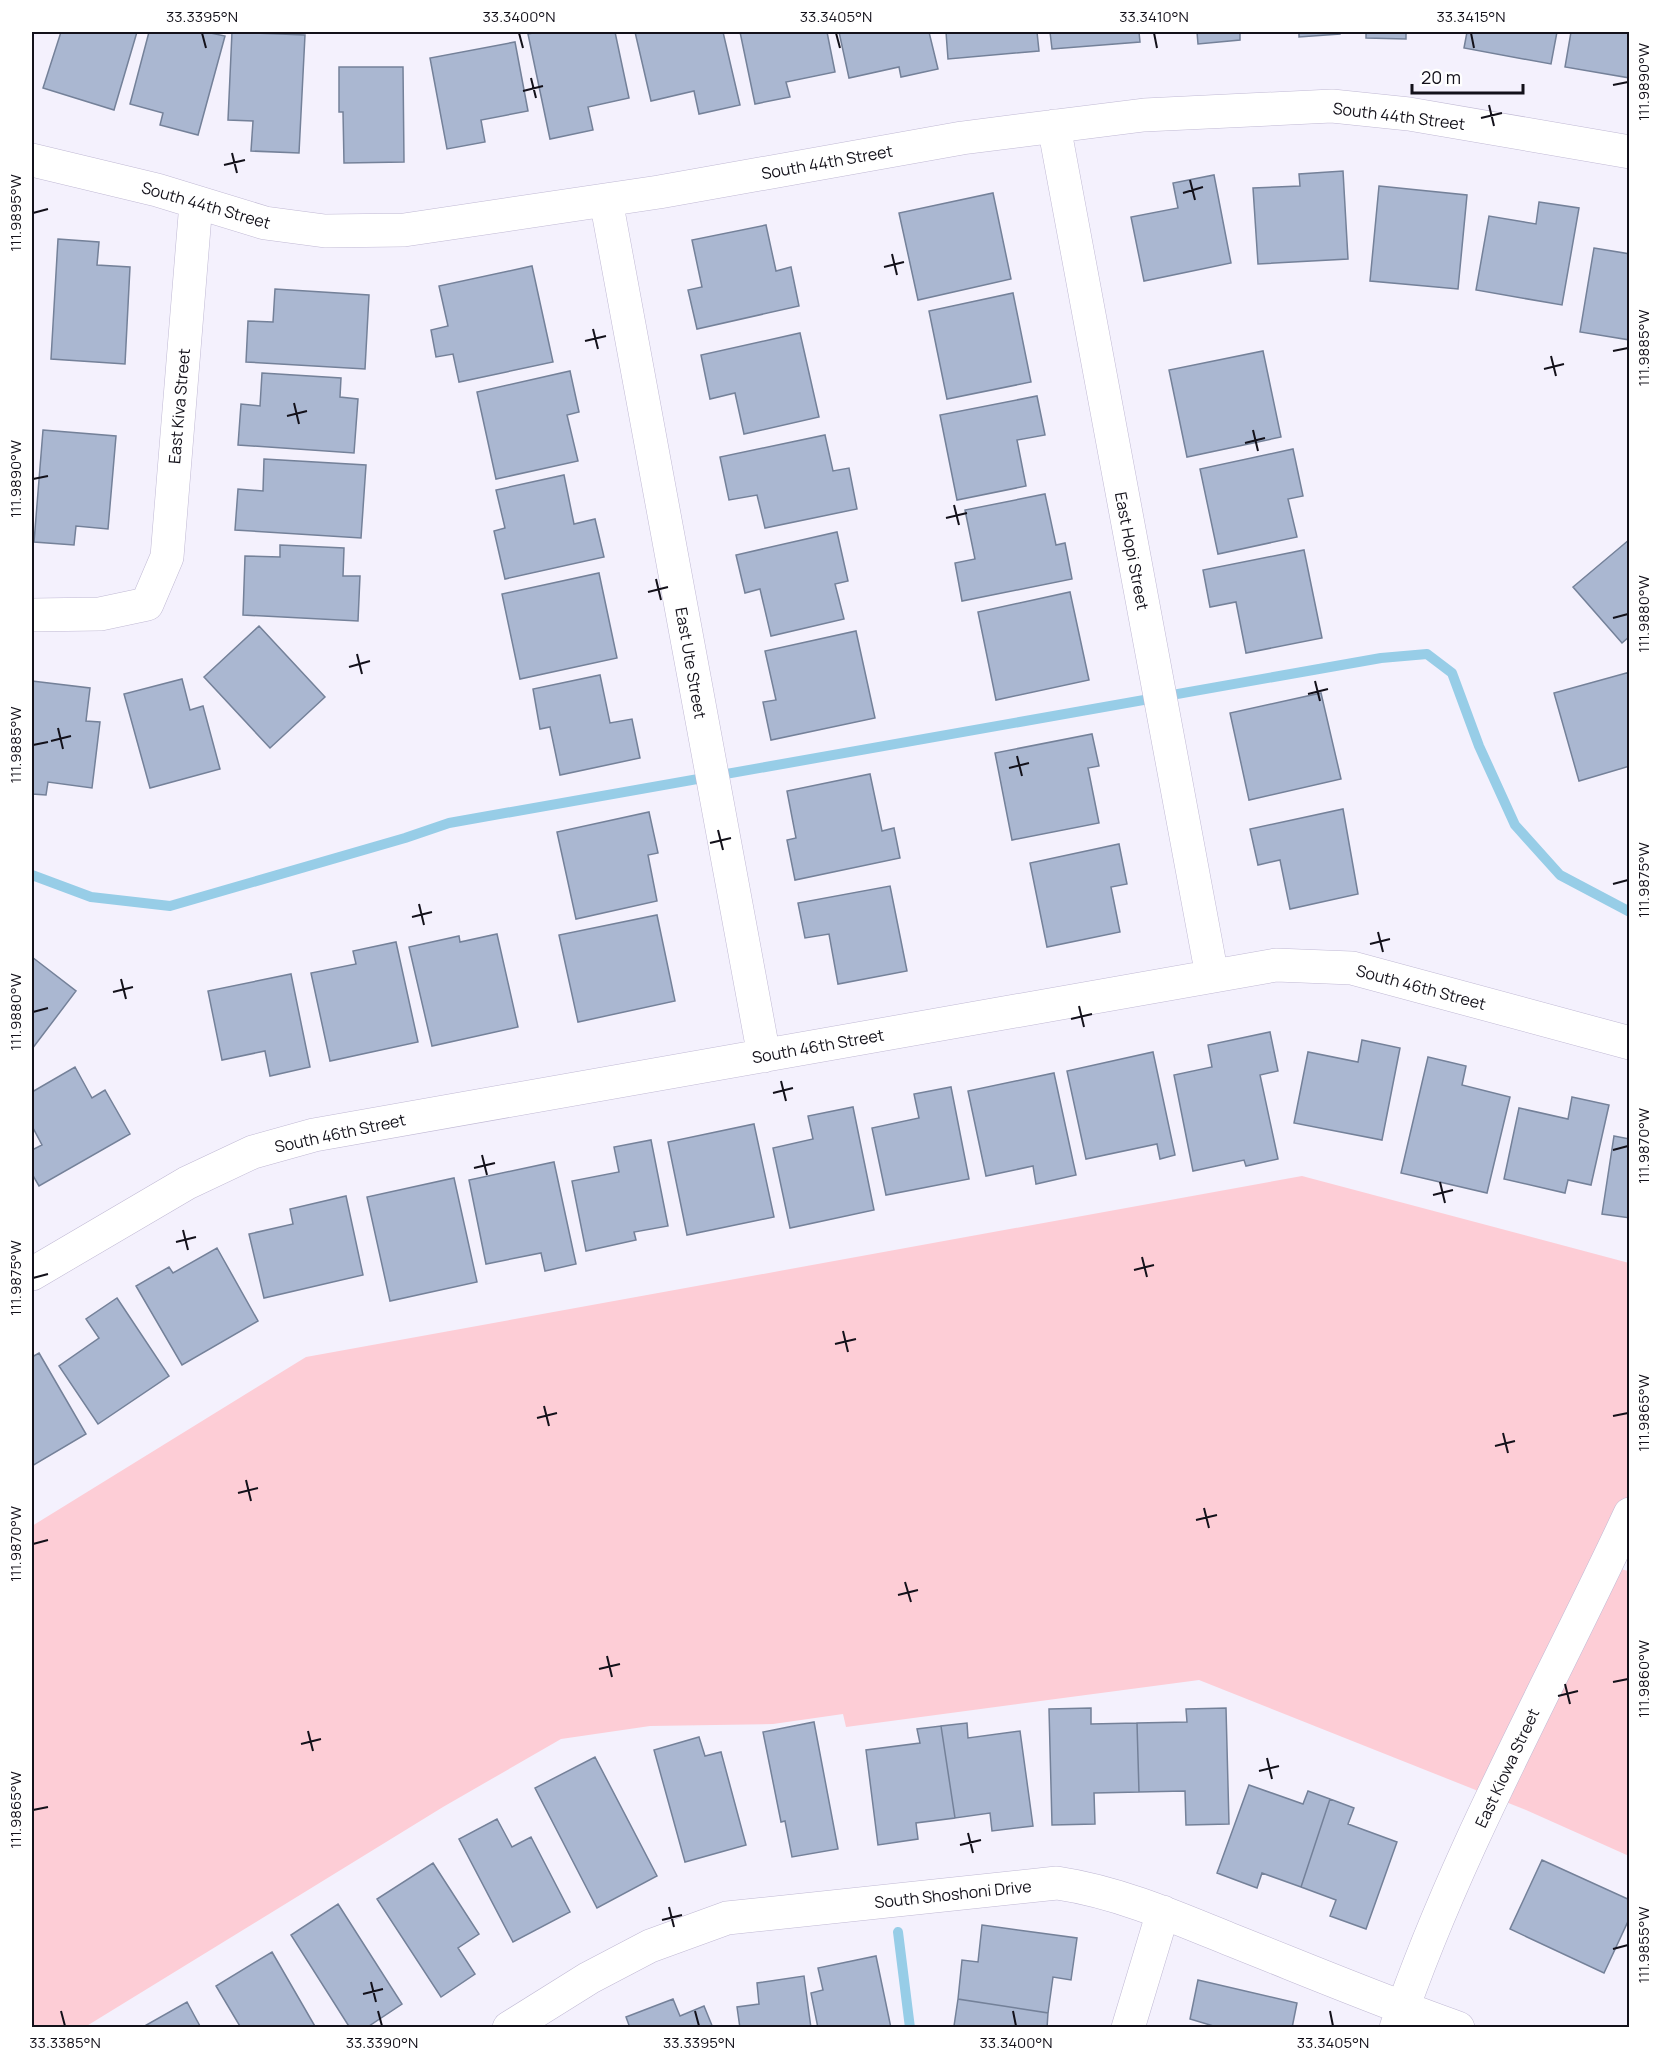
<svg xmlns="http://www.w3.org/2000/svg" width="1661" height="2059" viewBox="0 0 1661 2059" font-family="Manrope,sans-serif">
<style>
.green{fill:#fdcdd6}
.lines{fill:none;stroke-linecap:round;stroke-linejoin:round}
.stream{stroke:#97cde7;stroke-width:10}
.building{fill:#aab7d1;stroke:#748199;stroke-width:1.5}
.minor-casing{stroke:#c0b9d4;stroke-width:34}
.minor{stroke:#fff;stroke-width:33}
.ticks{fill:none;stroke:#13111a;stroke-width:2}
.labels{text-anchor:middle;dominant-baseline:central;stroke-width:5;stroke-linejoin:round;paint-order:stroke}
.street-label{font-size:16px;fill:#13111a;stroke:#fff}
.neatline{fill:none;stroke:#13111a;stroke-width:2}
.ticks-label{font-size:15px;text-anchor:middle;fill:#13111a}
</style>
<rect width="100%" height="100%" fill="#f4f1fd"/>
<path class="green" d="M1302,1176L1629,1263V1514L1606,1566L1629,1571V1856L1526,1810L1199,1680L846,1727L843,1714L773,1724L650,1726L561,1739L443,1807L85,2027L32,2028V1526L306,1357Z"/>
<g class="lines">
<path class="stream" d="M32,875L91,897L170,906L405,838L449,823L1381,658L1427,654L1452,673L1479,746L1515,825L1560,875L1630,912
M898,1932L910,2028"/>
</g>
<path class="building" d="M61,32H137L114,110L43,88Z
M149,32H206L225,36L198,135L160,125L163,113L130,104Z
M232,32L305,35L299,153L251,151L253,121L228,120Z
M538,32H615L629,98L588,107L593,130L550,139L528,34Z
M635,32H723L740,105L699,114L694,91L651,101Z
M740,32H827L835,72L786,82L790,97L755,104Z
M839,32H929L938,69L901,77L899,67L849,78Z
M946,32H1037L1039,51L948,59Z
M1050,32H1139L1140,42L1052,49Z
M1197,32H1240V40L1198,44Z
M1299,32H1340V34L1299,37Z
M1366,32H1406V39L1366,38Z
M1467,32H1557L1551,64L1464,48Z
M1571,32H1630V78L1565,67Z
M515,42L528,111L481,120L485,142L447,149L430,58Z
M339,67H403L404,162L344,163L343,112H339Z
M1343,171L1348,259L1258,264L1253,188L1300,186L1299,174Z
M1214,175L1231,263L1144,281L1131,217L1178,208L1173,183Z
M1379,186L1467,195L1458,289L1370,281Z
M993,193L1011,279L918,300L899,213Z
M1539,202L1579,208L1562,305L1476,290L1489,216L1536,224Z
M766,225L776,271L791,267L799,306L697,329L688,290L702,287L692,240Z
M58,239L99,242L97,265L130,267L125,364L51,359Z
M1594,248L1630,254V340L1580,332Z
M532,266L553,362L459,382L453,354L436,357L431,330L448,326L439,286Z
M275,289L369,295L365,369L246,362L248,321L273,322Z
M1013,293L1031,382L947,399L929,311Z
M800,333L819,417L744,434L735,393L710,399L701,355Z
M1263,351L1281,437L1187,457L1169,370Z
M570,371L579,412L567,415L578,461L496,479L477,392Z
M262,373L341,378L340,397L358,399L354,453L238,445L241,404L260,406Z
M1037,396L1045,435L1017,440L1026,486L957,500L940,415Z
M43,430L116,436L108,529L76,526L74,545L34,542Z
M825,435L833,471L849,468L857,509L765,528L757,495L729,500L720,457Z
M1293,449L1303,496L1288,499L1297,537L1218,554L1200,469Z
M264,459L366,465L361,538L235,530L238,489L263,491Z
M564,475L574,524L595,519L604,557L505,579L494,531L505,528L496,490Z
M1045,494L1056,545L1065,543L1072,579L962,601L955,563L975,559L965,510Z
M837,532L848,581L835,584L844,619L771,636L760,589L745,593L736,555Z
M1630,539V636L1622,643L1573,587Z
M280,545L344,548L343,576H360L358,621L243,615L245,556L280,557Z
M1304,550L1322,638L1246,653L1236,602L1210,607L1203,570Z
M599,573L617,658L520,679L502,594Z
M1070,592L1089,680L996,700L978,612Z
M259,626L325,697L270,748L204,677Z
M856,631L875,718L771,740L763,702L776,700L765,651Z
M1630,672V766L1579,781L1554,693Z
M600,675L610,723L632,719L640,758L560,775L550,727L540,729L533,689Z
M182,679L190,710L203,706L220,769L150,788L124,694Z
M32,681L90,688L86,721L100,722L92,788L48,782L46,795L32,794Z
M1321,693L1341,779L1249,800L1230,713Z
M1092,734L1099,766L1088,768L1099,823L1012,840L995,753Z
M870,774L882,831L894,828L900,858L795,880L787,840L796,838L787,791Z
M1343,809L1358,894L1290,909L1280,860L1258,865L1250,829Z
M649,812L658,853L648,855L657,901L576,919L557,832Z
M1119,844L1127,884L1111,887L1120,932L1047,947L1030,863Z
M890,886L907,971L838,984L829,934L805,938L798,903Z
M657,915L675,1001L578,1022L559,935Z
M497,934L518,1027L432,1046L409,947L459,936L460,942Z
M396,942L418,1042L330,1061L311,973L356,964L353,951Z
M32,957L76,991L32,1049Z
M291,974L310,1067L270,1076L265,1051L222,1060L208,991Z
M1270,1032L1278,1071L1260,1075L1278,1159L1246,1166L1244,1160L1193,1171L1174,1075L1212,1067L1208,1045Z
M1362,1040L1400,1048L1382,1140L1294,1123L1308,1052L1358,1062Z
M1153,1052L1175,1155L1160,1159L1157,1144L1086,1159L1067,1071Z
M1428,1057L1466,1066L1462,1085L1510,1097L1487,1193L1401,1173Z
M75,1067L92,1098L105,1090L130,1134L39,1186L32,1174V1150L42,1145L32,1126V1092Z
M1054,1073L1076,1175L1036,1184L1033,1166L986,1176L968,1091Z
M951,1087L969,1179L886,1195L872,1128L919,1118L914,1094Z
M1572,1097L1609,1105L1591,1185L1568,1180L1565,1193L1504,1179L1519,1108L1568,1119Z
M853,1107L874,1210L790,1228L773,1148L813,1139L808,1116Z
M754,1124L774,1217L687,1235L668,1142Z
M1614,1136L1630,1139V1218L1602,1214Z
M651,1140L668,1226L634,1232L636,1240L586,1251L572,1181L619,1172L614,1147Z
M554,1162L576,1264L545,1271L541,1253L486,1264L469,1180Z
M454,1178L477,1282L390,1301L367,1197Z
M346,1196L363,1275L264,1298L249,1234L293,1224L290,1209Z
M217,1248L258,1321L182,1365L136,1286L169,1267L173,1273Z
M117,1298L169,1376L98,1424L59,1366L99,1338L86,1319Z
M39,1353L86,1434L32,1466V1357Z
M1091,1708V1724L1137,1723L1139,1792L1094,1793L1095,1824L1052,1825L1049,1709Z
M1226,1708L1229,1824L1186,1825L1185,1791L1139,1792L1137,1723L1187,1722L1186,1709Z
M814,1722L838,1849L792,1857L785,1821L781,1822L763,1732Z
M967,1723L968,1738L1020,1731L1033,1826L992,1831L990,1813L955,1818L941,1726Z
M941,1726L955,1818L916,1823L918,1839L878,1845L866,1750L920,1743L917,1729Z
M699,1737L705,1756L721,1752L746,1845L685,1862L654,1750Z
M595,1757L657,1876L597,1908L535,1788Z
M1249,1785L1303,1804L1308,1791L1330,1799L1301,1887L1262,1873L1257,1888L1217,1873Z
M1330,1799L1354,1808L1348,1824L1397,1842L1366,1929L1330,1916L1336,1900L1301,1887Z
M497,1819L512,1847L531,1837L570,1912L513,1942L459,1839Z
M1542,1860L1630,1900V1917L1604,1973L1510,1929Z
M433,1863L479,1934L458,1948L475,1974L441,1997L377,1899Z
M338,1904L402,2004L366,2028H350L291,1935Z
M982,1925L1077,1938L1071,1980L1053,1977L1048,2013L958,1999L962,1960L978,1962Z
M272,1952L316,2028H241L216,1986Z
M876,1956L891,2028H818L811,1993L823,1990L818,1968Z
M804,1976L811,2028H740L737,2007L759,2004L757,1983Z
M1198,1980L1297,2003L1292,2028H1220L1190,2019Z
M673,1999L680,2016L704,2006L713,2028H630L626,2017Z
M958,1999L1048,2013L1047,2028L954,2026Z
M187,2002L201,2028H141Z"/>
<g class="lines">
<defs>
<path id="minor" d="M1054,126L1212,976
M32,160L157,190L265,223L325,231L404,230L659,192L962,138L1144,115L1332,106L1409,114L1630,152
M606,200L764,1056
M32,615L100,614L147,604L167,557L196,203
M32,1274L187,1183L253,1152L314,1135L1276,965L1352,968L1630,1043
M509,2028L589,1978L650,1946L727,1918L1057,1883C1117,1892 1173,1916 1229,1939C1305,1969 1381,2001 1458,2028
M1128,2028L1163,1912
M1396,2028C1457,1849 1551,1684 1630,1514"/>
</defs>
<use href="#minor" class="minor-casing"/>
<use href="#minor" class="minor"/>
</g>
<path class="ticks" d="M202,33L206,48M519,33L523,48M836,33L840,48M1154,33L1157,48M1471,33L1474,48M531,78L536,98M1613,85L1628,82M523,91L543,86M1489,105L1494,126M1481,118L1502,113M232,153L237,173M224,165L245,160M1190,180L1195,200M1183,193L1203,187M33,213L48,209M892,254L897,275M884,267L904,262M593,329L598,349M585,341L606,336M1613,351L1628,348M1551,356L1556,376M1544,369L1564,364M294,403L299,424M287,416L307,411M1253,430L1258,451M1245,443L1265,438M33,479L48,476M954,505L959,525M946,518L967,513M656,579L661,600M648,592L668,587M1613,618L1628,614M357,654L362,674M349,667L370,661M1315,681L1320,701M1308,694L1328,689M58,728L63,749M51,741L71,736M33,745L48,742M1017,756L1022,776M1009,768L1029,763M718,830L723,850M710,843L731,838M1613,884L1628,880M419,904L424,925M412,917L432,912M1378,932L1383,952M1370,944L1390,939M121,979L126,999M113,992L133,987M1079,1006L1084,1027M33,1012L48,1008M1071,1019L1092,1014M781,1081L786,1101M773,1093L793,1088M1613,1150L1628,1146M482,1155L487,1175M474,1168L495,1163M1440,1182L1445,1203M1433,1195L1453,1190M183,1230L188,1250M176,1242L196,1237M1142,1257L1147,1277M1134,1270L1154,1265M33,1278L48,1274M843,1331L848,1352M835,1344L856,1339M544,1406L549,1426M1613,1416L1628,1413M537,1418L557,1413M1503,1433L1508,1453M1495,1446L1515,1441M246,1480L251,1501M238,1493L258,1488M1204,1508L1209,1528M1196,1520L1217,1515M33,1544L48,1540M905,1582L911,1602M898,1595L918,1590M607,1656L612,1677M599,1669L620,1664M1613,1682L1628,1679M1565,1684L1570,1704M1558,1696L1578,1691M308,1731L313,1751M301,1744L321,1739M1267,1758L1272,1779M1259,1771L1279,1766M33,1810L48,1807M968,1833L973,1853M960,1845L981,1840M669,1907L674,1927M662,1920L682,1915M1613,1949L1628,1945M371,1982L376,2002M363,1994L383,1989M61,2011L65,2026M378,2011L382,2026M695,2011L699,2026M1013,2011L1016,2026M1330,2011L1333,2026"/>
<g class="labels">
<g class="street-label">
<text transform="translate(1399 116) rotate(7)">South 44th Street</text>
<text transform="translate(827 162) rotate(-10)">South 44th Street</text>
<text transform="translate(206 205) rotate(16)">South 44th Street</text>
<text transform="translate(179 406) rotate(-85)">East Kiva Street</text>
<text transform="translate(1132 551) rotate(79)">East Hopi Street</text>
<text transform="translate(691 663) rotate(80)">East Ute Street</text>
<text transform="translate(1421 987) rotate(15)">South 46th Street</text>
<text transform="translate(818 1046) rotate(-10)">South 46th Street</text>
<text transform="translate(340 1133) rotate(-12)">South 46th Street</text>
<text transform="translate(1507 1768) rotate(-65)">East Kiowa Street</text>
<text transform="translate(953 1894) rotate(-6)">South Shoshoni Drive</text>
</g>
</g>
<rect width="1661" height="2059" fill="none" stroke="#ffffff" stroke-width="66"/>
<path d="M1412 84v9h111v-9" fill="none" stroke="#13111a" stroke-width="3"/>
<text x="1421" y="84" font-size="18" fill="#13111a" stroke="#ffffff" stroke-width="4.5" paint-order="stroke">20 m</text>
<rect x="33" y="33" width="1595" height="1993" class="neatline"/>
<g class="ticks-label">
<text x="202" y="22">33.3395°N</text>
<text x="519" y="22">33.3400°N</text>
<text x="836" y="22">33.3405°N</text>
<text x="1154" y="22">33.3410°N</text>
<text x="1471" y="22">33.3415°N</text>
<text transform="translate(1644 82) rotate(-90)" y="5">111.9890°W</text>
<text transform="translate(16 213) rotate(-90)" y="5">111.9895°W</text>
<text transform="translate(1644 348) rotate(-90)" y="5">111.9885°W</text>
<text transform="translate(16 479) rotate(-90)" y="5">111.9890°W</text>
<text transform="translate(1644 614) rotate(-90)" y="5">111.9880°W</text>
<text transform="translate(16 745) rotate(-90)" y="5">111.9885°W</text>
<text transform="translate(1644 880) rotate(-90)" y="5">111.9875°W</text>
<text transform="translate(16 1012) rotate(-90)" y="5">111.9880°W</text>
<text transform="translate(1644 1146) rotate(-90)" y="5">111.9870°W</text>
<text transform="translate(16 1278) rotate(-90)" y="5">111.9875°W</text>
<text transform="translate(1644 1413) rotate(-90)" y="5">111.9865°W</text>
<text transform="translate(16 1544) rotate(-90)" y="5">111.9870°W</text>
<text transform="translate(1644 1679) rotate(-90)" y="5">111.9860°W</text>
<text transform="translate(16 1810) rotate(-90)" y="5">111.9865°W</text>
<text transform="translate(1644 1945) rotate(-90)" y="5">111.9855°W</text>
<text x="65" y="2048">33.3385°N</text>
<text x="382" y="2048">33.3390°N</text>
<text x="699" y="2048">33.3395°N</text>
<text x="1016" y="2048">33.3400°N</text>
<text x="1333" y="2048">33.3405°N</text>
</g>
</svg>
